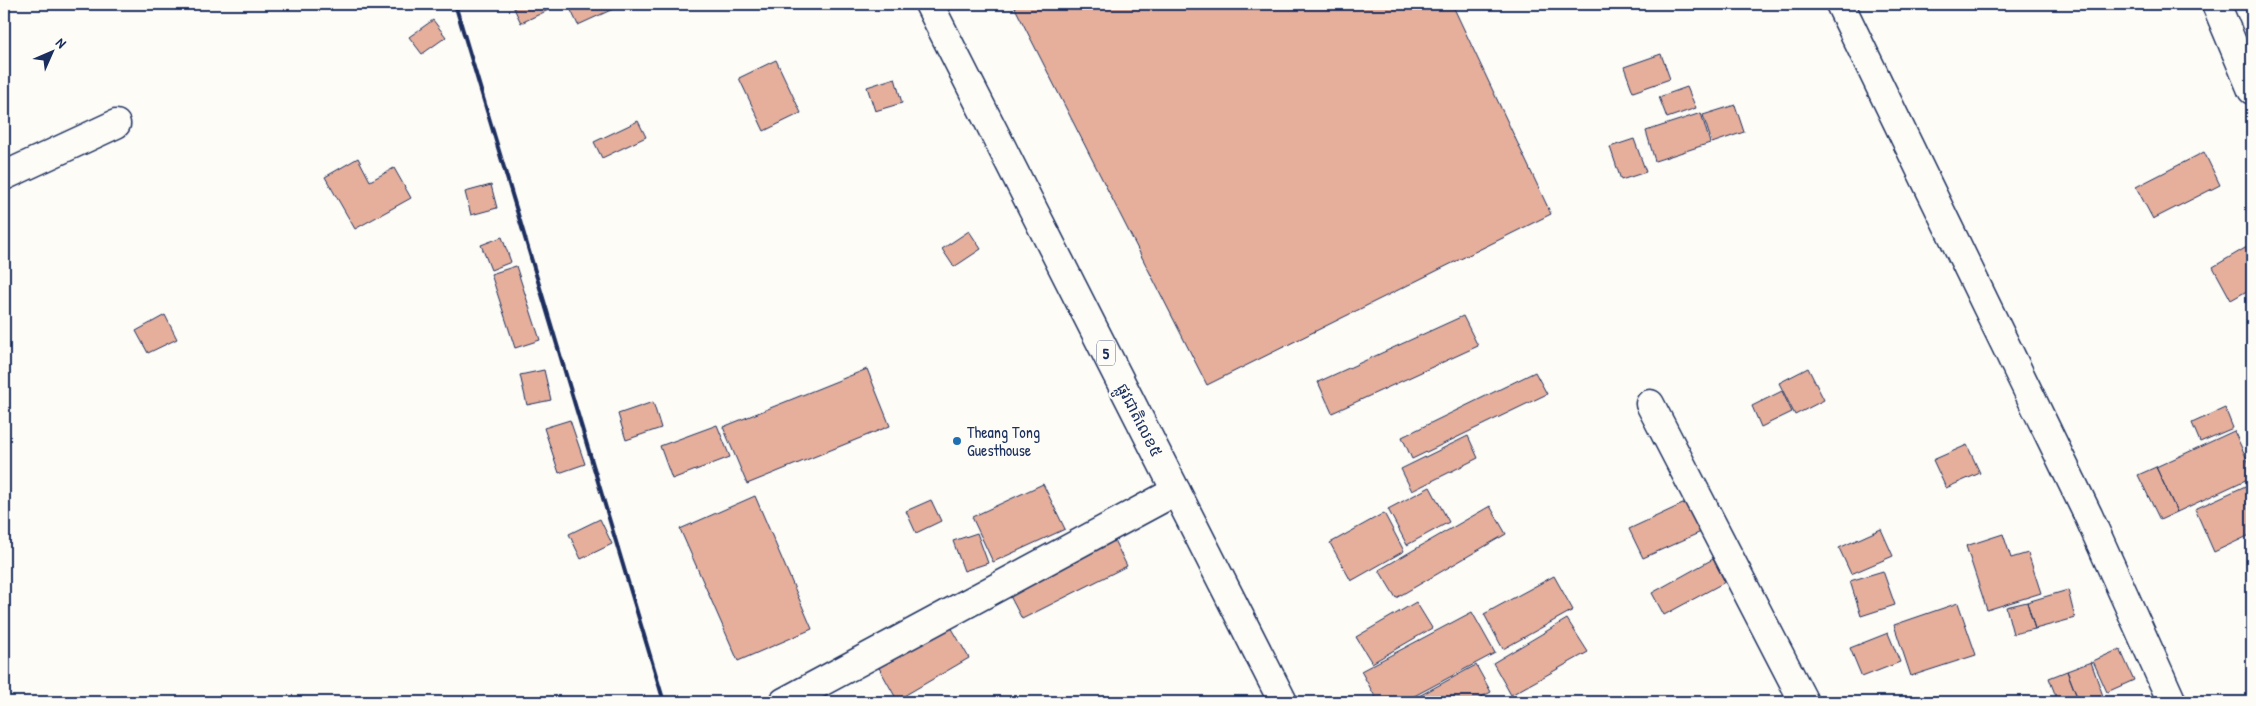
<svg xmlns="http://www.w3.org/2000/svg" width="2256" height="706" viewBox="0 0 2256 706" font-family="'Patrick Hand','Noto Sans Khmer',sans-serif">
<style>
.building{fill:#e6af9c;stroke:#1b2f5e}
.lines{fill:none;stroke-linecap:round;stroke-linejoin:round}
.minor-casing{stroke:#1b2f5e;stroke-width:31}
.trunk-casing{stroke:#1b2f5e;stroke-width:31}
.minor{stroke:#fdfcf7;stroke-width:28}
.trunk{stroke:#fdfcf7;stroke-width:28}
.rail{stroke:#1b2f5e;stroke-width:4}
.poi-dot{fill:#1f6fb2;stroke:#fdfcf7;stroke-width:2}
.labels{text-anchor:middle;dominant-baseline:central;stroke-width:4.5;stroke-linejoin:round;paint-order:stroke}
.shield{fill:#fdfcf7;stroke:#5f6c8c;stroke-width:1}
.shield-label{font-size:15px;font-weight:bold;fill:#1b2f5e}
.street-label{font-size:16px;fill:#1b2f5e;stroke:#fdfcf7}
.poi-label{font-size:16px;fill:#1b2f5e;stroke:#fdfcf7;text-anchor:start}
</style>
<rect width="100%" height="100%" fill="#fdfcf7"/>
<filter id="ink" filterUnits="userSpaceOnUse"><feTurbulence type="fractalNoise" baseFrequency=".02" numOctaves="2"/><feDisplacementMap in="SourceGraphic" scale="10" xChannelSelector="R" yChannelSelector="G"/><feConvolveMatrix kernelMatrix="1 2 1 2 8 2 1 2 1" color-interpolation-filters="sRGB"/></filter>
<g filter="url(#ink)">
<path class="building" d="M512,4H561L521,23Z
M568,4H624L578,25Z
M1013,4H1452L1551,214L1207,385Z
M433,20L446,37L422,54L409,37Z
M1661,54L1670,79L1633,92L1624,67Z
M776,60L801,113L764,131L739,78Z
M895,78L902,103L875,111L867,87Z
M1687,87L1696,108L1667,118L1659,97Z
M1735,105L1744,132L1712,143L1703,115Z
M1701,113L1710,143L1655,161L1646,131Z
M638,121L646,137L602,158L594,142Z
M1634,139L1646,172L1621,180L1610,147Z
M2204,152L2220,185L2153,219L2136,187Z
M358,158L370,181L394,168L411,198L355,229L325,177Z
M491,185L497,208L471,215L465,192Z
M969,231L981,249L954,267L942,249Z
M502,237L511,262L491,270L481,245Z
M2252,244V288L2231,300L2213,267Z
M516,266L540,340L515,348L491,274Z
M165,315L177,339L148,353L136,331Z
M1463,316L1478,346L1332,413L1318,382Z
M1808,368L1824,400L1795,415L1779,383Z
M867,369L890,426L747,484L723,427Z
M544,370L551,400L527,405L520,375Z
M1535,372L1547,394L1412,459L1402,437Z
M1782,391L1792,412L1761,427L1752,406Z
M653,402L661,428L626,440L618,414Z
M2225,408L2233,428L2200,442L2192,423Z
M570,420L585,464L559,473L544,428Z
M717,425L730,457L672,479L660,446Z
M2234,431L2252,470V477L2177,512L2156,467Z
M1468,436L1478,458L1412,491L1401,469Z
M1967,445L1980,473L1946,488L1933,460Z
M2156,467L2177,512L2160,520L2138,475Z
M2252,483V534L2214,552L2195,509Z
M1043,484L1065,529L993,562L972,517Z
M1430,487L1449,522L1407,545L1388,509Z
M755,496L812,629L738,661L680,529Z
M931,500L941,521L916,533L906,511Z
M1687,502L1701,532L1643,558L1629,529Z
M1490,506L1506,534L1396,598L1379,570Z
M1384,513L1404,551L1351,581L1330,543Z
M600,519L612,544L581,559L569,534Z
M1881,529L1893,556L1851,574L1839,548Z
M977,533L988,563L964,571L953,541Z
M2003,534L2011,558L2028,553L2041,593L1987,610L1966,546Z
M1114,540L1127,566L1022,619L1009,594Z
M1713,559L1725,582L1664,615L1652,593Z
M1883,571L1895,605L1861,616L1850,581Z
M1554,576L1573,610L1503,649L1484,614Z
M2068,590L2075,618L2035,629L2027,602Z
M1416,602L1432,628L1372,663L1356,637Z
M2027,602L2035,629L2013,634L2006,607Z
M1958,603L1976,655L1911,676L1894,625Z
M1472,612L1495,653L1403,702H1378L1361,671Z
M1567,619L1588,652L1511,695L1493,663Z
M950,625L969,658L897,700L878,666Z
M1888,633L1900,662L1862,677L1850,648Z
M2120,649L2134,680L2107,692L2093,661Z
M2091,662L2103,696L2079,702L2067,671Z
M1476,665L1491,692L1472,702H1408Z
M2067,671L2079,702H2058L2049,678Z"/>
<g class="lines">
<defs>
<path id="minor" d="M1840,4L2088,515L2172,702
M2216,4L2252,90
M4,176L116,124
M1650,404L1804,702
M784,702L1176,491"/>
<path id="trunk" d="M929,4L1283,702"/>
</defs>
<use href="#minor" class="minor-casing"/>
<use href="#trunk" class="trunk-casing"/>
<use href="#minor" class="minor"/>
<use href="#trunk" class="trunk"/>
<path class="rail" d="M455,4L664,702"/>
</g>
</g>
<circle class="poi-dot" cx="957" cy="441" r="5"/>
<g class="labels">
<rect class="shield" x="1097" y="340.5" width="18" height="25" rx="4"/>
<g class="shield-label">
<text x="1106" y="353">5</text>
</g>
<g class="street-label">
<text transform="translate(1140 420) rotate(63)">ផ្លូវជាតិលេខ៥</text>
</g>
<g class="poi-label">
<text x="967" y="432">Theang Tong<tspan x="967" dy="18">Guesthouse</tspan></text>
</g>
</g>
<rect width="2256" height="706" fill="none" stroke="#fdfcf7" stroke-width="20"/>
<rect x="10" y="10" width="2236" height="686" fill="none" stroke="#1b2f5e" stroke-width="2" filter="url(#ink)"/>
<g transform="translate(52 52) rotate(45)" stroke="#fdfcf7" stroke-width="4" paint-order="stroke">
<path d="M0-4L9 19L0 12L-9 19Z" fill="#1b2f5e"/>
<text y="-8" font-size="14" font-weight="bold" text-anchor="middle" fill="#1b2f5e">N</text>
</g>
</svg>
